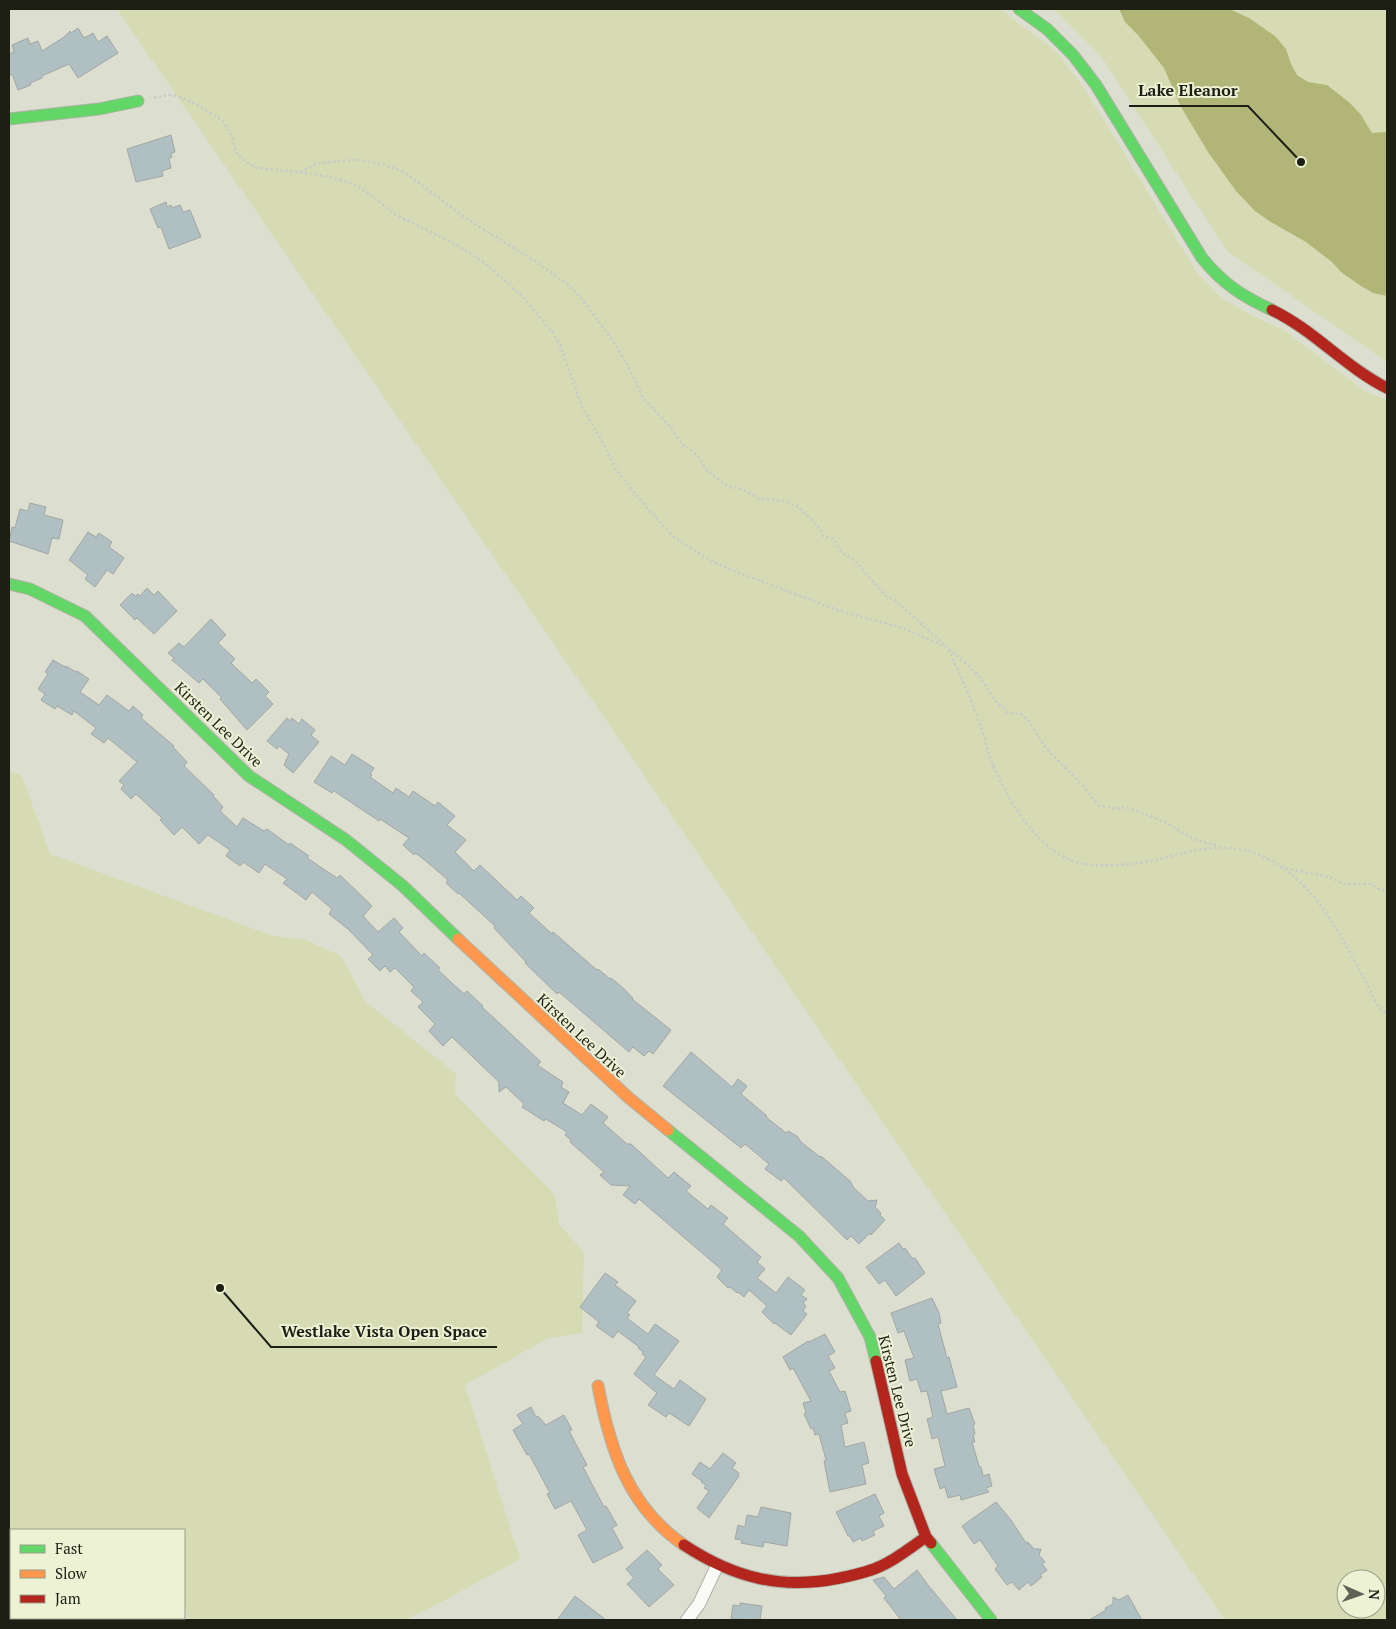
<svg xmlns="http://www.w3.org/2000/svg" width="1396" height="1629" viewBox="0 0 1396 1629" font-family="'PT Serif',serif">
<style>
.green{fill:#d6dbb4;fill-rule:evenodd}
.water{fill:#b1b678}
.building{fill:#afbfc2;stroke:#a2a7a4}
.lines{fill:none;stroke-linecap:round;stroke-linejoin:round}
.street-casing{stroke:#b0b2a6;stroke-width:14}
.fast-casing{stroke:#b0b2a6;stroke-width:13}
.slow-casing{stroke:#b0b2a6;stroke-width:13}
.jam-casing{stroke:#b0b2a6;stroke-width:13}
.path{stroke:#c9cbc6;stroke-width:2.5;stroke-dasharray:2.5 2.5;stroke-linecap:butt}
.street{stroke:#fafaf8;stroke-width:12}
.fast{stroke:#63d668;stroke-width:11}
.slow{stroke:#ff974d;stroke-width:11}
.jam{stroke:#b3261e;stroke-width:11}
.labels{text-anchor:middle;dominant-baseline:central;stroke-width:4;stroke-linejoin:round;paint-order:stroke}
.street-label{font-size:15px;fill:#1d1f14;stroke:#eef2d5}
.leader{fill:none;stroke:#1d1f14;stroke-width:2}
.callout-dot{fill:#1d1f14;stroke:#eef2d5;stroke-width:2}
.callout-label{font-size:16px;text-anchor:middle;font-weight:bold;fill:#1d1f14;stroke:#eef2d5;stroke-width:4;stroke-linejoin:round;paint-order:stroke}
</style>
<rect width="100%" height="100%" fill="#dcdfcf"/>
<path class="green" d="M117,9H999L1056,51L1084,88L1198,274L1222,298L1250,315L1282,329L1366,392L1387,400V1620H1225ZM1346,1579H1376V1609H1346Z
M1054,9H1387V362L1227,251L1101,56Z
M9,770L22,776L50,854L273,936L306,940L341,956L366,1002L456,1074L455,1094L555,1195L559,1224L584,1252L582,1333L548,1338L465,1385L520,1559L447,1599L404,1620H189L185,1608L184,1530H11V1618H44L42,1620H9Z"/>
<path class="water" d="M1119,9H1229L1249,18L1275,36L1286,49L1291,64L1297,75L1308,82L1327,85L1350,103L1361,115L1372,133L1387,132V296L1373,293L1361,286L1341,272L1332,262L1306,242L1269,221L1255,211L1236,191L1208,152L1181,107L1164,68L1138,35L1125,22Z"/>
<path class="building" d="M78,28L84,38L93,33L98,42L107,36L118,53L78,78L69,64L42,76V78L30,83L31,85L18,90L12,74L9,76V54L14,52L12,45L28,38L30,44L38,41L42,51L64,37L70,31L71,33Z
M171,135L175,152L171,153L172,157L169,158L171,168L162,171L163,176L136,182L127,149Z
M166,202L167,207L171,205L172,208L180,205L183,212L190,210L201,237L169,249L161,227L158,228L150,209Z
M30,503L46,507L44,515L63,520L59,539L52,538L48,554L9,541L12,527L15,528L20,509L28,511Z
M88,532L96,537L99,533L112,542L109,547L124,558L113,574L107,570L95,587L85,579L88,575L69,560Z
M147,588L154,595L158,591L177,611L154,634L137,618L135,620L120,605L132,593L135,596L138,594L140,596Z
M211,619L226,635L218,643L235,659L231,663L252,683L256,679L269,692L265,696L273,704L247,730L220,699L222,698L203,679L199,683L172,660L174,658L168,653L179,643L184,647Z
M53,660L65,667L66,666L76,672L77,671L89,679L80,692L99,705L107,695L129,711L133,706L143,715L141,718L174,746L173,747L187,762L184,766L214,795L213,796L223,807L220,811L237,827L243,818L264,831L267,829L289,845L290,843L309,856L307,858L337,878L340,875L372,906L363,916L378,932L394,918L403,928L399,932L422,956L424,953L440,968L438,970L464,994L467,991L483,1006L482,1007L541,1062L537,1065L563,1082L561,1087L569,1092L563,1103L582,1115L591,1104L608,1117L603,1123L627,1144H631L668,1178L674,1172L691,1186L686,1191L708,1209L711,1205L728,1218L723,1224L761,1257L757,1262L765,1269L757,1278L776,1293L788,1277L805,1290L801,1295L807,1299L803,1303L806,1306L803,1311L807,1314L791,1335L775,1323L774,1324L762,1312L767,1306L749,1290L744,1297L738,1292L737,1293L730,1287L728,1288L717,1277L722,1270L639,1199L635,1204L623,1195L630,1186L611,1185L600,1175L604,1172L570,1142L571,1140L565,1135L567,1132L546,1119L544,1121L522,1107L524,1104L506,1087L499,1092V1082L452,1037L443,1046L429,1031L435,1024L418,1007L423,1002L411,991L414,987L395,968L390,972L385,966L380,971L368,959L373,955L348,929L329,914L332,909L312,892L306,900L283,883L287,879L265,864L259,873L243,862L240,866L226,856L230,850L208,835L199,844L182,827L174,835L160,820L162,818L136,794L131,799L121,789L124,785L119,781L137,762L108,738L104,743L91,734L96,728L74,711L72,715L57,706L55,709L41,700L45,694L38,689L48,674L45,672Z
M287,718L290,721L292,718L299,724L302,719L315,730L311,735L319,742L293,773L284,765L289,754L279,746L277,749L267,741Z
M352,754L374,768L370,774L372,775L370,777L393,793L396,788L409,797L413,791L435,806L438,802L455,816L447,825L466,840L455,852L474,871L480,865L517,900L521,896L534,908L529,913L552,934L553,932L597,970L598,969L610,979L611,978L622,987L633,998L632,999L671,1030L653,1054L649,1051L644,1056L633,1047L629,1052L559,992L557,994L525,963L526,962L494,928L495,926L459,893L458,894L446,883L448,880L421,857L415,853L414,855L403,845L409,838L380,819L379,821L334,791L332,793L314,782L331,756L345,765Z
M691,1052L732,1087L738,1079L747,1086L741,1094L767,1116L766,1117L786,1133L788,1131L797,1136L801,1142L820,1157L821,1156L850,1181L854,1188L868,1201L877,1200L875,1207L881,1213L880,1215L885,1220L871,1235L870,1233L859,1244L851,1236L847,1240L784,1178L781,1181L765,1169L769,1164L745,1144L741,1148L663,1086Z
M899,1243L903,1249L905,1248L913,1259L915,1258L925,1273L896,1296L885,1280L879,1284L866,1267Z
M605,1273L618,1282L615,1285L636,1301L627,1313L630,1315L627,1318L648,1334L655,1324L679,1341L654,1375L674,1389L680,1380L706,1399L689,1426L669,1413L666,1417L648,1405L657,1393L634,1374L646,1357L642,1354L643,1352L638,1348L639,1347L618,1331L613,1338L596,1326L599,1322L580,1307Z
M932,1298L939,1313L941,1323L938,1324L947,1358L949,1357L957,1387L941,1391L947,1414L969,1408L975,1424L973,1425L975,1434L973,1435L975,1442H972L979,1466L981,1467L983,1476L989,1474L992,1486L986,1488L989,1492L961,1500L960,1495L948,1498L945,1487L940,1489L934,1469L945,1466L938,1437L932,1439L927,1419L933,1417L927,1391L921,1392L917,1379L910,1381L905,1360L914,1358L904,1331L898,1333L891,1313Z
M825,1334L835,1352L828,1356L835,1368L829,1371L840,1392L845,1391L851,1411L845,1413L848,1423L841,1425L845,1447L864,1442L869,1463L862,1465L866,1484L830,1492L824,1461L826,1460L819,1434L815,1435L813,1428L811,1429L804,1414L806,1412L803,1403L811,1401L793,1368L790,1370L783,1357L808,1341L809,1342Z
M531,1407L536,1417L538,1416L546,1425L564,1415L572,1430L569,1431L587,1465L583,1467L604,1507L606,1506L617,1525L612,1528L623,1548L593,1563L578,1535L587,1530L571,1501L555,1509L547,1494L550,1493L529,1454L527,1455L513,1430L523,1424L517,1415Z
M723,1453L736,1463L732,1468L739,1473L738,1475L739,1476L709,1518L697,1508L709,1491L704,1488L706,1485L701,1482L702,1481L692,1474L700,1462L710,1469Z
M875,1494L884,1513L879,1516L884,1526L873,1531L875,1535L862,1541L861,1538L853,1542L850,1536H848L836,1512Z
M996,1502L1011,1520L1026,1543L1028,1542L1034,1549H1041L1039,1555L1045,1562L1042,1564L1047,1570L1040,1575L1042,1577L1031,1586L1028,1582L1019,1590L1012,1582L1007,1585L995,1569L998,1566L980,1540L974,1544L962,1526Z
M761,1507L791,1513L787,1546L764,1542L763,1547L741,1543L742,1540L735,1539L738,1525L745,1527L747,1515L758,1517Z
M647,1550L662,1565L658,1569L674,1585L649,1607L627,1584L634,1578L626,1569Z
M917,1570L928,1585L957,1620H901L884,1598L886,1596L873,1580L884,1577L894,1589Z
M1128,1595L1142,1620H1089L1106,1610L1105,1608L1113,1604V1597L1119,1600Z
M575,1596L606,1620H557Z
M740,1603L762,1606L760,1620L731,1619L733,1605L740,1606Z"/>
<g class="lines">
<defs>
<path id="street" d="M687,1620L699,1604L717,1566"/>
<path id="fast" d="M1019,9L1047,29L1073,55L1096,85L1202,258C1223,284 1242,296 1272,310
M9,119L99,109L138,101
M9,584L30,589L85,616L249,776L346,840L403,886L458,939
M668,1130L799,1236L838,1278L870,1337L876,1361
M931,1543L991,1620"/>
<path id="slow" d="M458,939L629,1098L668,1130
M598,1386C610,1449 628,1507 684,1545"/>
<path id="jam" d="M1272,310C1314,330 1345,367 1387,388
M876,1361L902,1474L926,1537L931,1543
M684,1545C734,1578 782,1590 840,1578C854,1575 869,1572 881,1566C897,1559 911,1547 926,1537"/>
</defs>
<use href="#street" class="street-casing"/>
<use href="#fast" class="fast-casing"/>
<use href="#slow" class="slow-casing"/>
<use href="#jam" class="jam-casing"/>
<path class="path" d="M154,98L168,95L178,96L199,106L223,121L231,134L236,152L243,160L257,168L300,172L330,177L355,185L375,198L394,214L453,243L481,260L523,297L553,333L560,345L583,409L602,441L615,468L646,507L674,537L709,560L734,571L843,612L903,628L948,648C958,670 968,692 976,714C982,728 985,743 990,757C1003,793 1034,845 1070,860C1092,869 1137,865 1160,859C1201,849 1230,839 1270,860C1316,885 1339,933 1363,977C1368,984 1374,1002 1379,1007C1381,1010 1385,1012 1387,1015
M300,172L316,164L339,161L357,160L382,164L404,172L467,219L535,261L567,284L581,298L613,341L629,368L643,398L671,428L684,447L689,448L699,457L706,470L729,487L739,488L758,498L784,501L797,506L809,517L821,530L823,536L834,539L842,553L855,561L886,596L895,600L945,645
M949,649L969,666L982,680L995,700L1008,713L1021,714L1028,720L1045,747L1085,788L1098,805L1115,809L1125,807L1165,822L1193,839L1218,846
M1281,867L1332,878L1343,884H1370L1381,890H1387"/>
<use href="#street" class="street"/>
<use href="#fast" class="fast"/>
<use href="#slow" class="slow"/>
<use href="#jam" class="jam"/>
</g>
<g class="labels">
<g class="street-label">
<text transform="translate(219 724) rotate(44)">Kirsten Lee Drive</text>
<text transform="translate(582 1035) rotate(43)">Kirsten Lee Drive</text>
<text transform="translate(898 1391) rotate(76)">Kirsten Lee Drive</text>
</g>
</g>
<path class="leader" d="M1301 162L1248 106H1129M220 1288L271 1347H497"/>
<g class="callout-dot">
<circle cx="1301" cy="162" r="5"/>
<circle cx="220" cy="1288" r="5"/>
</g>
<g class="callout-label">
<text x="1188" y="96">Lake Eleanor</text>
<text x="384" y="1337">Westlake Vista Open Space</text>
</g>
<rect width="1396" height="1629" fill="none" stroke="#1d1f14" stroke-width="20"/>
<rect x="10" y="1529" width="175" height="90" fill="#eef2d5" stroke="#9a9e88"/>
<rect x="20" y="1545" width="25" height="8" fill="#63d668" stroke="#9a9e88"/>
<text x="55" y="1554" font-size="15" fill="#1d1f14">Fast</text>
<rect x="20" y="1570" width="25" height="8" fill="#ff974d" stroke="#9a9e88"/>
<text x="55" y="1579" font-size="15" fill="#1d1f14">Slow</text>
<rect x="20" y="1595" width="25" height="8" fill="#b3261e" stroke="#9a9e88"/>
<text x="55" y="1604" font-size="15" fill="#1d1f14">Jam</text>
<g transform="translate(1361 1594) rotate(92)"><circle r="24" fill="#eef2d5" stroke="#9a9e88"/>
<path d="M0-4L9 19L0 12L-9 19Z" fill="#606255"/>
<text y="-8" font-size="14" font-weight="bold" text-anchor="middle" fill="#1d1f14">N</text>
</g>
</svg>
